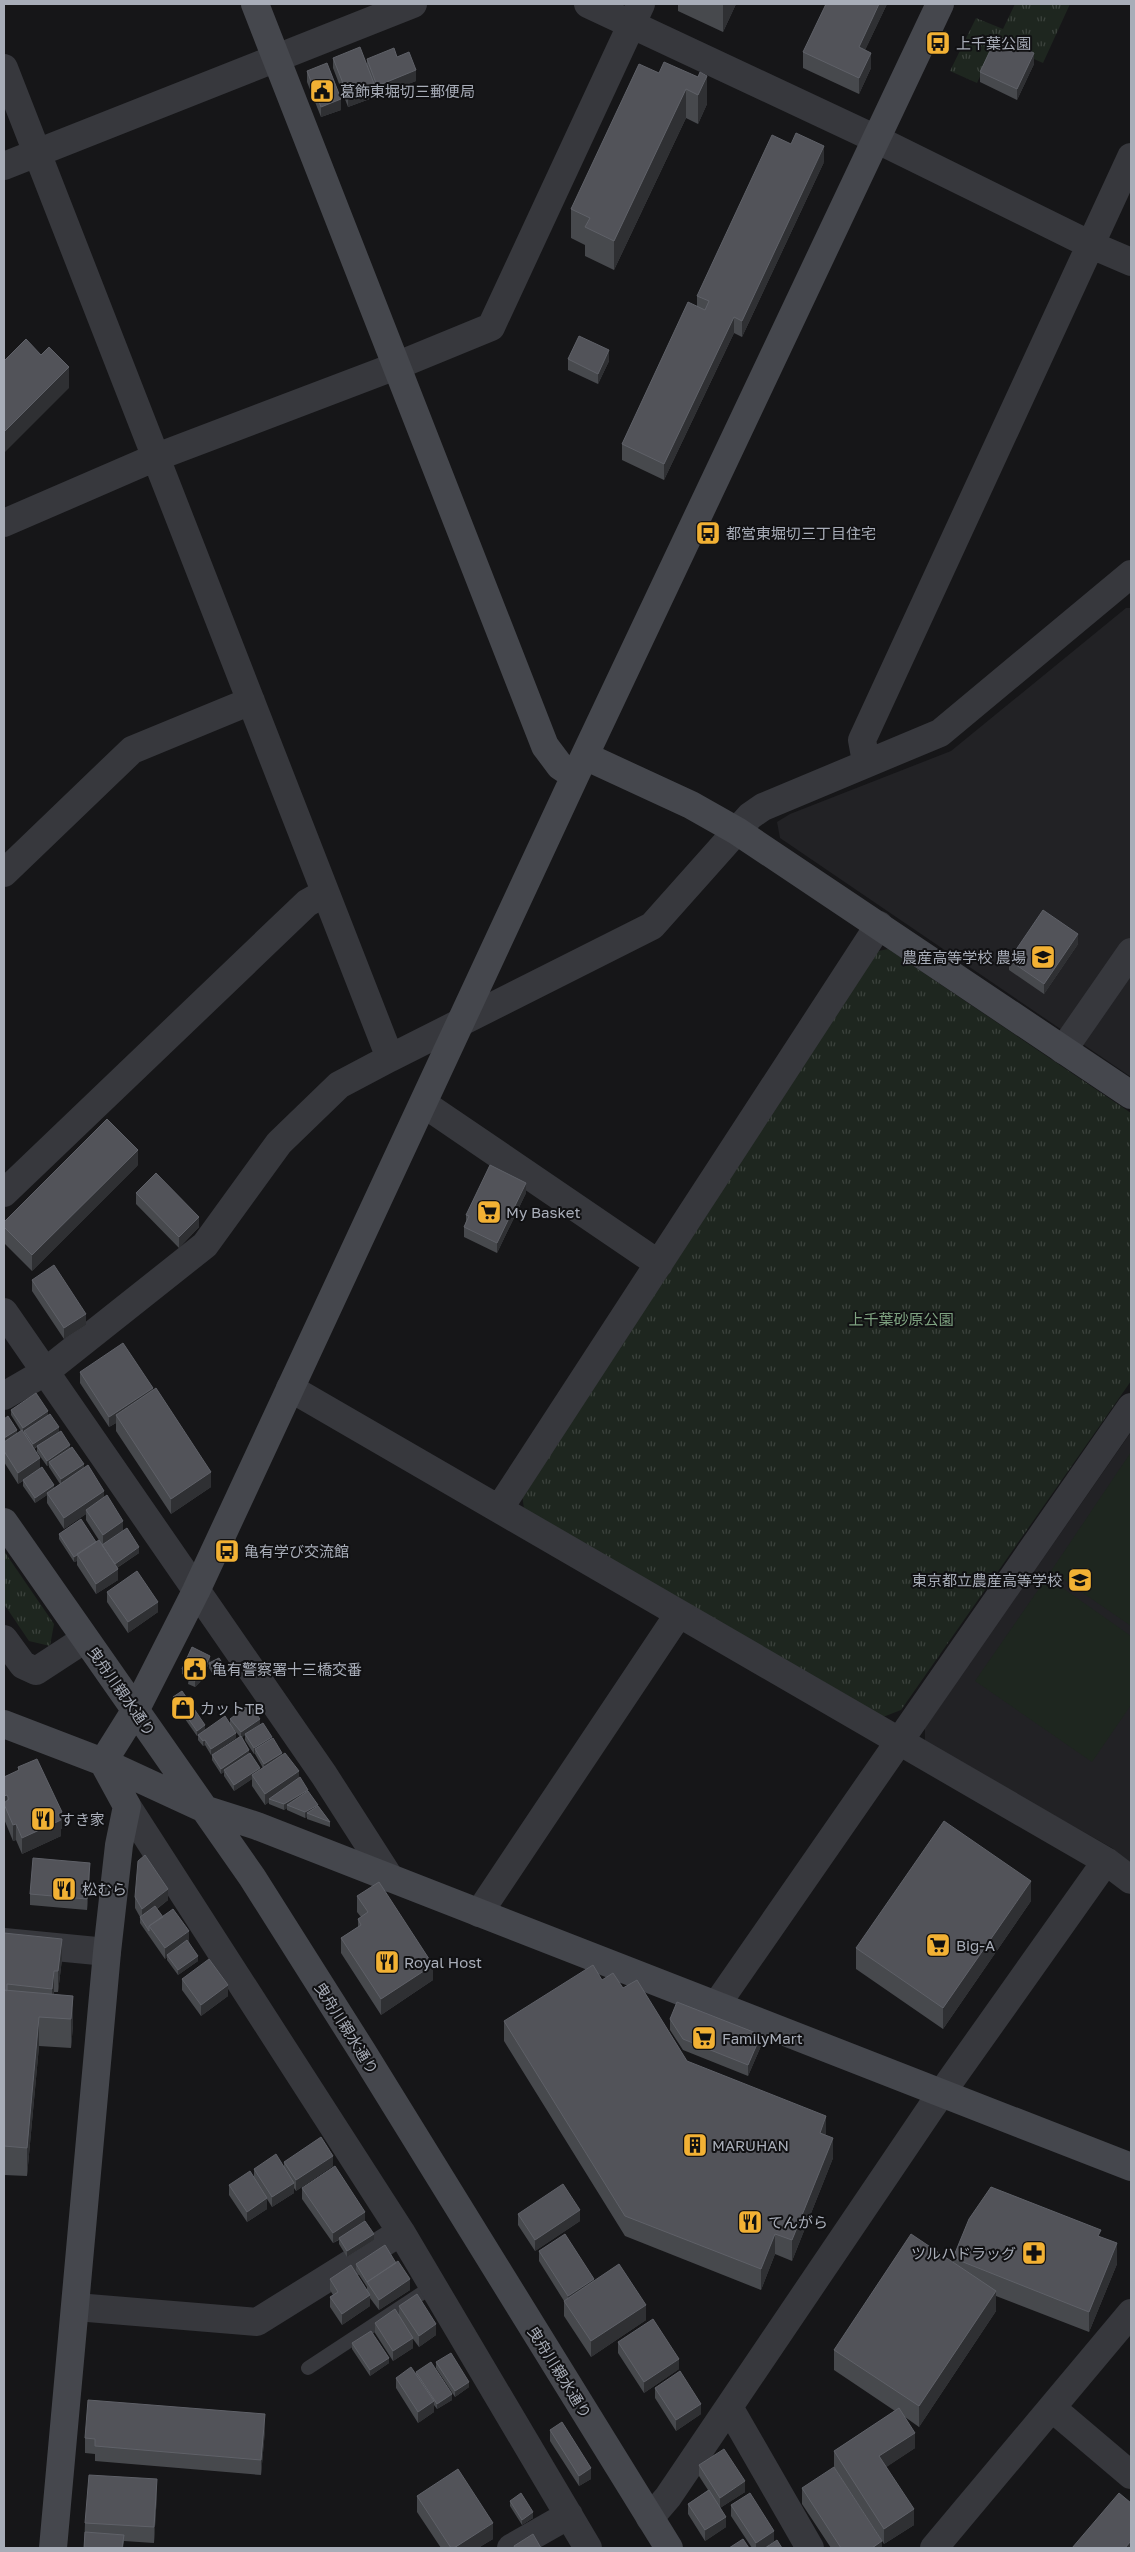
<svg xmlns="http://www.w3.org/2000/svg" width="1135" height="2552" viewBox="0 0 1135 2552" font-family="'Golos Text','Noto Sans JP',sans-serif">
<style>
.built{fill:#222225}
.park{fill:url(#park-tufts)}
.pitch{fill:#1e261f}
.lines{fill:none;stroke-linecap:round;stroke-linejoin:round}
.lane{stroke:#37383d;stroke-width:14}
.street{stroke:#37383d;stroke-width:28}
.secondary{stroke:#45474d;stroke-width:28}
.wall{fill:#47494d;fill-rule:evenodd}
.shaded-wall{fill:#2f3033}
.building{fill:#525359;stroke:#5f6168}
.labels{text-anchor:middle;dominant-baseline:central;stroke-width:4;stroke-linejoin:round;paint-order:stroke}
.poi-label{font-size:15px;fill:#a8adb8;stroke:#111113;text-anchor:start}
.park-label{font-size:15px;fill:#7fa381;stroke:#111113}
.street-label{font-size:15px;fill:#a8adb8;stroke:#111113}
</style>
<defs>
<pattern id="park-tufts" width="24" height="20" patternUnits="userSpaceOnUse" patternTransform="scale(1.25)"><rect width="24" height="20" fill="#1e261f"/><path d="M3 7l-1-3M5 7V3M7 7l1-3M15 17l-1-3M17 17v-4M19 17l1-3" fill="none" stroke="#3c433d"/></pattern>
</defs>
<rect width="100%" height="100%" fill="#161618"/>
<path class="built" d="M1126,608H1131V1077L780,838L777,822L790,814L951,751Z
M1131,1432V1863L1112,1848L925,1743V1728Z"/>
<path class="park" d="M1015,4H1070L1043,63L996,42L977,83L950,71L976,18L1003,29Z
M888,949L1131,1113V1381L901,1710L883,1717L524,1509L522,1494L869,953Z
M4,1551L54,1624L50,1646L29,1641L4,1604Z"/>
<path class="pitch" d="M1131,1452V1626L1051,1571Z
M1047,1577L1131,1636V1705L1092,1762L975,1681Z"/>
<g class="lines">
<path class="lane" d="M308,2368L433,2286"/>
<path class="street" d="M588,4L876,139L1089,244L1131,262
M4,68L390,1058L652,926L750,816L763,807L940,733L1131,574
M4,166L413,4
M4,523L154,458L396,366L491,327L641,4
M866,762L862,740L1131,157
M4,873L132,750L251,701
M1063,1050L1131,952
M424,1104L659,1264
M4,1193L307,903L325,893
M4,1312L324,1775L390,1878
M290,1388L1106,1861L1131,1880
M4,1396L45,1372L205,1245L279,1143L339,1085L390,1058
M499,1509L879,925
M4,1639L23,1665L36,1671L85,1639
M127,1806L401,2232L588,2548
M479,1913L678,1615
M4,1942L107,1952
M717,2004L1131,1407
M76,2307L257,2322L401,2232
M729,2407L810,2548
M1052,2408L1131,2475
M650,2518L668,2497L931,2108L1106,1861
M511,2548L569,2515
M934,2548L1131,2313"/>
<path class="secondary" d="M255,4L545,746L560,766L575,776
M585,756L691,805L737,831L1131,1095
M4,1522L252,1877L362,2051L669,2548
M4,1724L103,1762L207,1810L257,1826L1131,2167
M53,2548L107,1952L119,1845L127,1806L103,1762L135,1711L196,1591L575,776L940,4"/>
</g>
<path class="wall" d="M678,4H736L723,32L678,11Z
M887,4L865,50L871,68L859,94L803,68V52Z
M397,57L416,81L377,96L375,90V97L348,107L333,68V58L367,66V59Z
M1034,64L1017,100L980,82V72Z
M307,71L341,110L321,117L307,82Z
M659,73L698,77L707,104L698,124L686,118L614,270L585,256V245L571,238V209Z
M824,162L742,337L734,333L664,480L622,460V444L697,306V296Z
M568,359L609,361L598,384L568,370Z
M1078,944L1044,994L1009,970V960Z
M138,1165L32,1271L4,1243V1222Z
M136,1193L199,1227L179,1248L136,1204Z
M526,1193L497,1253L464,1237V1227L466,1221V1215Z
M32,1280L86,1325L64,1339L32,1291Z
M80,1372L153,1391L211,1487L171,1514L116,1431V1423L109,1427L80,1383Z
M11,1410L48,1416L59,1432L104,1497L123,1530L139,1553L117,1568L118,1580L96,1594L77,1565V1561L74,1562L59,1539V1534L96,1542L102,1545L86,1520V1514L64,1529L47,1503V1495L35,1503L23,1486V1481L18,1484L4,1462V1419L17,1434L21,1431L11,1415ZM37,1447V1452L47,1466L49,1465V1467L60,1484L54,1488L40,1469L34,1449Z
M107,1592L158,1612L128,1633L107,1602Z
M210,1661L200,1682L195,1687L188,1684L189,1678L182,1674V1669Z
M209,1663L224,1671L214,1676L209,1668Z
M173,1697L205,1730L230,1724V1719L260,1724L246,1734L272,1739L282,1755L299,1777L308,1792L330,1822V1827L307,1819V1817L305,1818L287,1810V1808L284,1810L269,1804V1802L265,1805L252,1786V1779L234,1791L224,1776V1772L221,1774L212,1760V1755L240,1737L232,1727L236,1738L211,1755L205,1745L203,1746L198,1740V1735L197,1736L173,1702ZM245,1735V1740L254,1754L255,1753V1754L263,1768L260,1770L249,1754L242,1737Z
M18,1767L62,1828L61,1829V1836L22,1854L16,1840L13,1841L4,1819V1777L18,1771Z
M90,1874L87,1910L30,1905V1894Z
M357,1896L433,1980L381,2015L341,1953V1938L358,1927V1919L361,1917L357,1912Z
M135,1897L168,1900L157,1909L163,1917L189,1942L198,1961L178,1975L167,1960V1957L165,1959L140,1923V1917L135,1908Z
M1031,1901L943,2029L856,1969V1948Z
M4,1933L62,1959L58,1992H54V1995L73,1996V2025L71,2048L39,2046L27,2176L4,2175Z
M182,1979L228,1996L201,2016L182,1990Z
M602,1980L623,1988L687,2061L826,2135L833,2158L792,2261L775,2254L761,2290L625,2236L504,2041V2021Z
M670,2019L761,2046L748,2076L683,2050L670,2030Z
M284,2162L333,2166L296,2191L294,2188V2193L272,2207L267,2199V2209L247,2222L229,2195V2185L254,2178V2169L284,2166Z
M302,2188L365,2212V2221L374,2240L347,2257L339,2244V2240L333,2243L302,2199Z
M518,2214L580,2221L535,2251L518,2225Z
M1101,2237L1117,2264L1089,2332L996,2296V2311L919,2427L905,2417L915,2448L886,2467L914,2525L884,2544L834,2467V2451L895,2411L834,2370V2350L953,2262V2258Z
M539,2251L646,2320L591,2357L564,2316V2301L539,2261Z
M356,2264L410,2290L379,2310L370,2298V2306L342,2325L330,2307V2297L333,2295L330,2290V2279L367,2290V2287L356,2270Z
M399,2306L436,2335L419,2347L413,2339V2348L393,2361L375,2333V2323L399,2315Z
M618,2342L679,2369L644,2393L618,2353Z
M352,2343L389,2363L370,2376L352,2349Z
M436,2362L469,2387L455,2397L436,2368Z
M416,2372L452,2400L437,2409L434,2405V2412L418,2423L396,2388V2378L416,2374Z
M655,2388L701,2414L676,2431L655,2398Z
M265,2430L261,2475L95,2461V2454L85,2453V2438Z
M550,2430L591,2479L579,2486L550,2441Z
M699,2465L745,2492L720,2508L726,2527L705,2541L688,2514V2504L708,2490L699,2476Z
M802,2488L882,2548H831L802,2504Z
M157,2494L154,2543L124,2541L123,2548H84L85,2523Z
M417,2496L493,2539L478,2548H441L417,2512Z
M510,2501L533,2518L522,2525L510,2506Z
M731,2505L774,2541L764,2548H752L731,2516Z"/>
<path class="shaded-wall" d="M723,4H736L723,32Z
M879,4H887L859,63V47Z
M871,53V68L859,94V78Z
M1034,53V64L1017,100V89Z
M416,70V81L377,96V86Z
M707,76V104L698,124V95Z
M375,86V97L348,107V96Z
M686,89V118L614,270V241Z
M341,99V110L321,117V107Z
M824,146V162L742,337V321Z
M734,317V333L664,480V464Z
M609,350V361L598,384V374Z
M69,367V388L4,453V432Z
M1078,934V944L1044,994V984Z
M138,1150V1165L32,1271V1255Z
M526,1183V1193L497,1253V1243Z
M199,1217V1227L179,1248V1237Z
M86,1314V1325L64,1339V1328Z
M153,1388V1398L116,1415V1423L109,1427V1417Z
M48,1411V1417L24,1431V1433L23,1434V1428Z
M59,1427V1432L33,1449V1444Z
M17,1430V1435L4,1444V1438Z
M70,1445V1451L49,1462V1465L47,1466V1461Z
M40,1458V1469L18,1484V1473Z
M84,1464V1469L61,1485V1479Z
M211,1472V1487L171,1514V1499Z
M54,1485V1490L47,1493V1495L35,1503V1498Z
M104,1491V1501L86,1510V1514L64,1529V1518Z
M123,1521V1532L103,1545V1535Z
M139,1547V1553L115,1569V1564Z
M77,1555V1561L74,1562V1557Z
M118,1569V1580L96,1594V1584Z
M158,1602V1612L128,1633V1622Z
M210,1656V1661L200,1682L195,1687V1681Z
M224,1666V1671L214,1676V1671Z
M260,1719V1724L241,1738V1732Z
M205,1725V1731L197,1736V1731Z
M236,1733V1738L211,1755V1749Z
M272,1737V1742L255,1749V1753L254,1754V1748Z
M205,1740V1745L203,1746V1741Z
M249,1750V1755L221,1774V1769Z
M282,1753V1758L264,1769V1764Z
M260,1768V1774L252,1775V1779L234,1791V1785Z
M299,1771V1781L269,1799V1802L265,1805V1794Z
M308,1790V1795L287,1805V1808L284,1810V1804Z
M7,1795V1810L4,1804V1796Z
M318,1805V1810L307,1813V1817L305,1818V1812Z
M62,1812V1828L61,1829V1836L22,1854V1838L58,1814Z
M16,1824V1840L13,1841V1825Z
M90,1863V1874L87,1910V1899Z
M1031,1881V1901L943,2029V2008Z
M168,1889V1900L142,1920V1909Z
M189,1931V1942L168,1956L167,1955V1957L165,1959V1948Z
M62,1939V1959L58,1992V1971Z
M198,1956V1961L178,1975V1970Z
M433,1965V1980L381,2015V1999Z
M54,1971V1992L52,2009V1989Z
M228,1985V1996L201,2016V2005Z
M73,1996V2025L71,2048V2019Z
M39,2017V2046L27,2176V2148Z
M761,2035V2046L748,2076V2065Z
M826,2116V2136L820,2133Z
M833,2138V2158L792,2261V2240Z
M333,2156V2166L296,2191V2180Z
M294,2183V2193L272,2207V2197Z
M267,2198V2209L247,2222V2212Z
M580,2210V2221L535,2251V2240Z
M365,2212V2223L333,2243V2233Z
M374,2234V2240L347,2257V2251Z
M775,2234V2254L761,2290V2269Z
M1117,2243V2264L1089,2332V2312Z
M410,2279V2290L379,2310V2300Z
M594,2279V2290L568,2307V2296Z
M996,2291V2311L919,2427V2406Z
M370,2295V2306L342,2325V2314Z
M646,2305V2320L591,2357V2341Z
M436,2324V2335L419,2347V2336Z
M413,2338V2348L393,2361V2351Z
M389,2358V2363L370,2376V2370Z
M679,2359V2369L644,2393V2382Z
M469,2382V2387L455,2397V2391Z
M452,2394V2400L437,2409V2404Z
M434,2401V2412L418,2423V2412Z
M701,2404V2414L676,2431V2420Z
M265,2414V2430L261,2475V2460Z
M915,2433V2448L879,2472V2456Z
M591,2468V2479L579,2486V2476Z
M157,2479V2494L154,2543V2527Z
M745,2481V2492L720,2508V2498Z
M914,2509V2525L884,2544V2529Z
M533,2512V2518L522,2525V2520Z
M726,2517V2527L705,2541V2530Z
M493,2523V2539L478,2548H454Z
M774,2531V2541L764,2548H756V2543Z
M882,2541V2548H872Z
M1131,2541V2548H1125Z"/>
<path class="building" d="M826,4H879L859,47L871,53L859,78L803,52Z
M997,36L1034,53L1017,89L980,72Z
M360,47L375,86L348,96L333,58Z
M394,48L397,57L409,52L416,70L377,86L367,59Z
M664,62L698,77L700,72L707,76L698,95L686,89L614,241L585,227L590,218L571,209L639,64L659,73Z
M327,63L341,99L321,107L307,71Z
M796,133L824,146L742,321L734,317L664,464L622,444L688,302L705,310L709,301L697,296L772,135L791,144Z
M579,336L609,350L598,374L568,359Z
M26,339L41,355L49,347L69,367L4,432V361Z
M1043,910L1078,934L1044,984L1009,960Z
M107,1119L138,1150L32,1255L4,1227V1222Z
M490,1165L526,1183L497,1243L464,1227L469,1216L466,1215Z
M156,1173L199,1217L179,1237L136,1193Z
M54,1265L86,1314L64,1328L32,1280Z
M123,1343L153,1388L109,1417L80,1372Z
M156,1388L211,1472L171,1499L116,1415Z
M36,1393L48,1411L23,1428L11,1410Z
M50,1414L59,1427L33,1444L24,1431Z
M8,1416L17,1430L4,1438V1419Z
M22,1430L40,1458L18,1473L4,1451V1442Z
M61,1431L70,1445L47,1461L37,1446Z
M72,1447L84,1464L61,1479L49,1462Z
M88,1465L104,1491L64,1518L47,1493Z
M42,1467L54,1485L35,1498L23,1480Z
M107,1495L123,1521L103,1535L86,1510Z
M81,1519L96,1542L74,1557L59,1534Z
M127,1528L139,1547L115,1564L102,1545Z
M99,1540L118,1569L96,1584L77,1554Z
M137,1571L158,1602L128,1622L107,1592Z
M192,1647L210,1656L200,1677L195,1681L188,1678L191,1673L182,1669Z
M219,1658L224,1666L214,1671L209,1663Z
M182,1691L205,1725L197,1731L173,1697Z
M249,1704L260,1719L241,1732L230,1719Z
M225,1716L236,1733L211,1749L205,1740L203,1741L198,1735Z
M263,1723L272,1737L254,1748L245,1734Z
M241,1736L249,1750L221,1769L212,1755Z
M273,1738L282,1753L264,1764L255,1749Z
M250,1753L260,1768L234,1785L224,1770Z
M285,1753L299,1771L265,1794L252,1775Z
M37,1759L62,1812L58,1814L61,1820L22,1838L16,1824L13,1825L4,1804V1803L9,1799L7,1795L4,1796V1777L19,1770L18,1767Z
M300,1777L308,1790L284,1804L269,1799Z
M308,1791L318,1805L305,1812L287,1805Z
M318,1806L330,1822L307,1813Z
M944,1821L1031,1881L943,2008L856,1948Z
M145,1855L168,1889L142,1909L135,1897L138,1861Z
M33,1858L90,1863L87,1899L30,1894Z
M379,1882L433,1965L381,1999L341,1938L361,1925L358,1919L368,1912L357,1896Z
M155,1906L163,1917L149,1926V1931L140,1917Z
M173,1909L189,1931L165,1948L149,1926Z
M4,1933L62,1939L58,1971H54L52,1989L7,1984V1991L4,1990Z
M187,1940L198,1956L178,1970L167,1955Z
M209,1959L228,1985L201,2005L182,1979Z
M593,1965L602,1980L613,1973L623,1988L637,1980L687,2061L826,2116L820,2133L833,2138L792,2240L775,2234L761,2269L625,2216L504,2021Z
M4,1990L73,1996L71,2019L39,2017L27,2148L4,2146Z
M677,2002L761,2035L748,2065L683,2039L670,2019Z
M321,2137L333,2156L296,2180L284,2162Z
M276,2154L294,2183L272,2197L254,2169Z
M335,2166L365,2212L333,2233L302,2188Z
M250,2171L267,2198L247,2212L229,2185Z
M563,2184L580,2210L535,2240L518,2214Z
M991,2187L1101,2230L1098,2236L1117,2243L1089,2312L953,2258L969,2219Z
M365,2221L374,2234L347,2251L339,2238Z
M565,2234L594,2279L568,2296L539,2251Z
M911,2234L996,2291L919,2406L834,2350Z
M385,2245L396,2263L367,2282L356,2264Z
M398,2261L410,2279L379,2300L367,2282Z
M619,2264L646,2305L591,2341L564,2301Z
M351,2265L370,2295L342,2314L330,2297L338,2292L330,2279Z
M417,2294L436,2324L419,2336L399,2306Z
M395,2309L413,2338L393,2351L375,2323Z
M653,2319L679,2359L644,2382L618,2342Z
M371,2331L389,2358L370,2370L352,2343Z
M451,2353L469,2382L455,2391L436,2362Z
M431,2362L452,2394L437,2404L416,2372Z
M411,2367L434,2401L418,2412L396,2378Z
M680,2371L701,2404L676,2420L655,2388Z
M88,2400L265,2414L261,2460L95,2446V2439L85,2438Z
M899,2408L915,2433L879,2456L914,2509L884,2529L834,2451Z
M562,2422L591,2468L579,2476L550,2430Z
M724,2449L745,2481L720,2498L699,2465Z
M834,2467L882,2541L872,2548H841L802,2488Z
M458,2469L493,2523L454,2548H451L417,2496Z
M89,2475L157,2479L154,2527L85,2523Z
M709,2490L726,2517L705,2530L688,2504Z
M521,2493L533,2512L522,2520L510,2501Z
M750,2493L774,2531L756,2543L731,2505Z
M1119,2493L1131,2503V2541L1125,2548H1072Z
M85,2532L124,2535L122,2548H84Z
M533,2534L541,2548H515L514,2546Z
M743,2539L749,2548H729Z
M777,2540L782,2548H765Z"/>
<defs>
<symbol id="bus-square" viewBox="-11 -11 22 22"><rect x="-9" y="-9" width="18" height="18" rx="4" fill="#f2b134" stroke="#111113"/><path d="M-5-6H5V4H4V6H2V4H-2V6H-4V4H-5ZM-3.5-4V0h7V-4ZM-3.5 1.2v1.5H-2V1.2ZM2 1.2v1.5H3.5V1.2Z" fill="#111"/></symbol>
<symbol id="civic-square" viewBox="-11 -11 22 22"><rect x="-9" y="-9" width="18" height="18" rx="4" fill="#f2b134" stroke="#111113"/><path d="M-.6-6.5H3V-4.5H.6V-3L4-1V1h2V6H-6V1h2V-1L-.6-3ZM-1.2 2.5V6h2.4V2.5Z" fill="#111"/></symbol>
<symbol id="school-square" viewBox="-11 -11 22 22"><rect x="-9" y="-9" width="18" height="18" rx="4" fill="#f2b134" stroke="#111113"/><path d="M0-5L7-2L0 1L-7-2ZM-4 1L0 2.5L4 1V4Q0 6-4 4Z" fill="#111"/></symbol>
<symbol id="supermarket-square" viewBox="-11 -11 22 22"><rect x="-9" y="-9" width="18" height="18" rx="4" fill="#f2b134" stroke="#111113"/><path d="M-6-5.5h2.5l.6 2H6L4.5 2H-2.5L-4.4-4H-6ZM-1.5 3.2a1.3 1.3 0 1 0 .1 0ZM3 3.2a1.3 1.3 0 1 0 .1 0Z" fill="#111"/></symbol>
<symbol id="shop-square" viewBox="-11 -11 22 22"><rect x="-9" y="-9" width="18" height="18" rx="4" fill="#f2b134" stroke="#111113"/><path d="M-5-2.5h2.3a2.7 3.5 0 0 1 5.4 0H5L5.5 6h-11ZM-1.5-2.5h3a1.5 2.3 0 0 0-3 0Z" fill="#111"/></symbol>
<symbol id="restaurant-square" viewBox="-11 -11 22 22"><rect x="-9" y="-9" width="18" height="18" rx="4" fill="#f2b134" stroke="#111113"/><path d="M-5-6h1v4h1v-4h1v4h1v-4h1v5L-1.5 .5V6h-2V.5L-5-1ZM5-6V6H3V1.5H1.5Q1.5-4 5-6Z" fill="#111"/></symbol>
<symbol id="building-square" viewBox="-11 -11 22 22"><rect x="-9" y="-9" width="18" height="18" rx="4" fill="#f2b134" stroke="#111113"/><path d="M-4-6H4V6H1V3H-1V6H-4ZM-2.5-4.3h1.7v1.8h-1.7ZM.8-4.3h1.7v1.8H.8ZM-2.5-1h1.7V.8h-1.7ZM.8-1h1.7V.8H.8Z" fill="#111"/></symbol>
<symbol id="pharmacy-square" viewBox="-11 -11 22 22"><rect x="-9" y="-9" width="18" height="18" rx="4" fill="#f2b134" stroke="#111113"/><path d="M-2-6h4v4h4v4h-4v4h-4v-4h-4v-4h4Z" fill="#111"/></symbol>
</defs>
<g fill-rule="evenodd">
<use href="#bus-square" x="924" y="29" width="28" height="28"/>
<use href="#civic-square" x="308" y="77" width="28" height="28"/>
<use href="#bus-square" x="694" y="519" width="28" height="28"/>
<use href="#school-square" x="1029" y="943" width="28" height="28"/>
<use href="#supermarket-square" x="475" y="1198" width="28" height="28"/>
<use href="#bus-square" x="213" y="1537" width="28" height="28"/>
<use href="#school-square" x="1066" y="1566" width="28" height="28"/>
<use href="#civic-square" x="181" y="1655" width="28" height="28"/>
<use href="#shop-square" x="169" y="1694" width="28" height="28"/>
<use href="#restaurant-square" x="29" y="1805" width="28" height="28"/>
<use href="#restaurant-square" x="50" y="1875" width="28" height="28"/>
<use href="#supermarket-square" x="924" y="1931" width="28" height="28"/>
<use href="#restaurant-square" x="373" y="1948" width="28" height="28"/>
<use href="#supermarket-square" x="690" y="2024" width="28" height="28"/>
<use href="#building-square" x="681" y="2131" width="28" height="28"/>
<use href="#restaurant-square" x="736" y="2208" width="28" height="28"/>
<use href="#pharmacy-square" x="1020" y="2239" width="28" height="28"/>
</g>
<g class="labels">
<g class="poi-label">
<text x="956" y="43">上千葉公園</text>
<text x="340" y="91">葛飾東堀切三郵便局</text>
<text x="726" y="533">都営東堀切三丁目住宅</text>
<text x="1026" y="957" text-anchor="end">農産高等学校 農場</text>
<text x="506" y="1212">My Basket</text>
<text x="244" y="1551">亀有学び交流館</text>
<text x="1062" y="1580" text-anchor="end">東京都立農産高等学校</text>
<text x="212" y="1669">亀有警察署十三橋交番</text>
<text x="200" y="1708">カットTB</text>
<text x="60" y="1819">すき家</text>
<text x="82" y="1889">松むら</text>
<text x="956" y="1945">Big-A</text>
<text x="404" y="1962">Royal Host</text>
<text x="722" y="2038">FamilyMart</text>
<text x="712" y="2145">MARUHAN</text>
<text x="768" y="2222">てんがら</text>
<text x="1016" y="2253" text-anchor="end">ツルハドラッグ</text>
</g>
<g class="park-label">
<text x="901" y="1319">上千葉砂原公園</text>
</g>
<g class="street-label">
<text transform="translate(122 1691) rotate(55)">曳舟川親水通り</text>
<text transform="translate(347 2028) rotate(58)">曳舟川親水通り</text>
<text transform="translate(560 2372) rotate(58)">曳舟川親水通り</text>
</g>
</g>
<rect width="1135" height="2552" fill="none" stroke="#a8adb8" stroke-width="10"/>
</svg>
